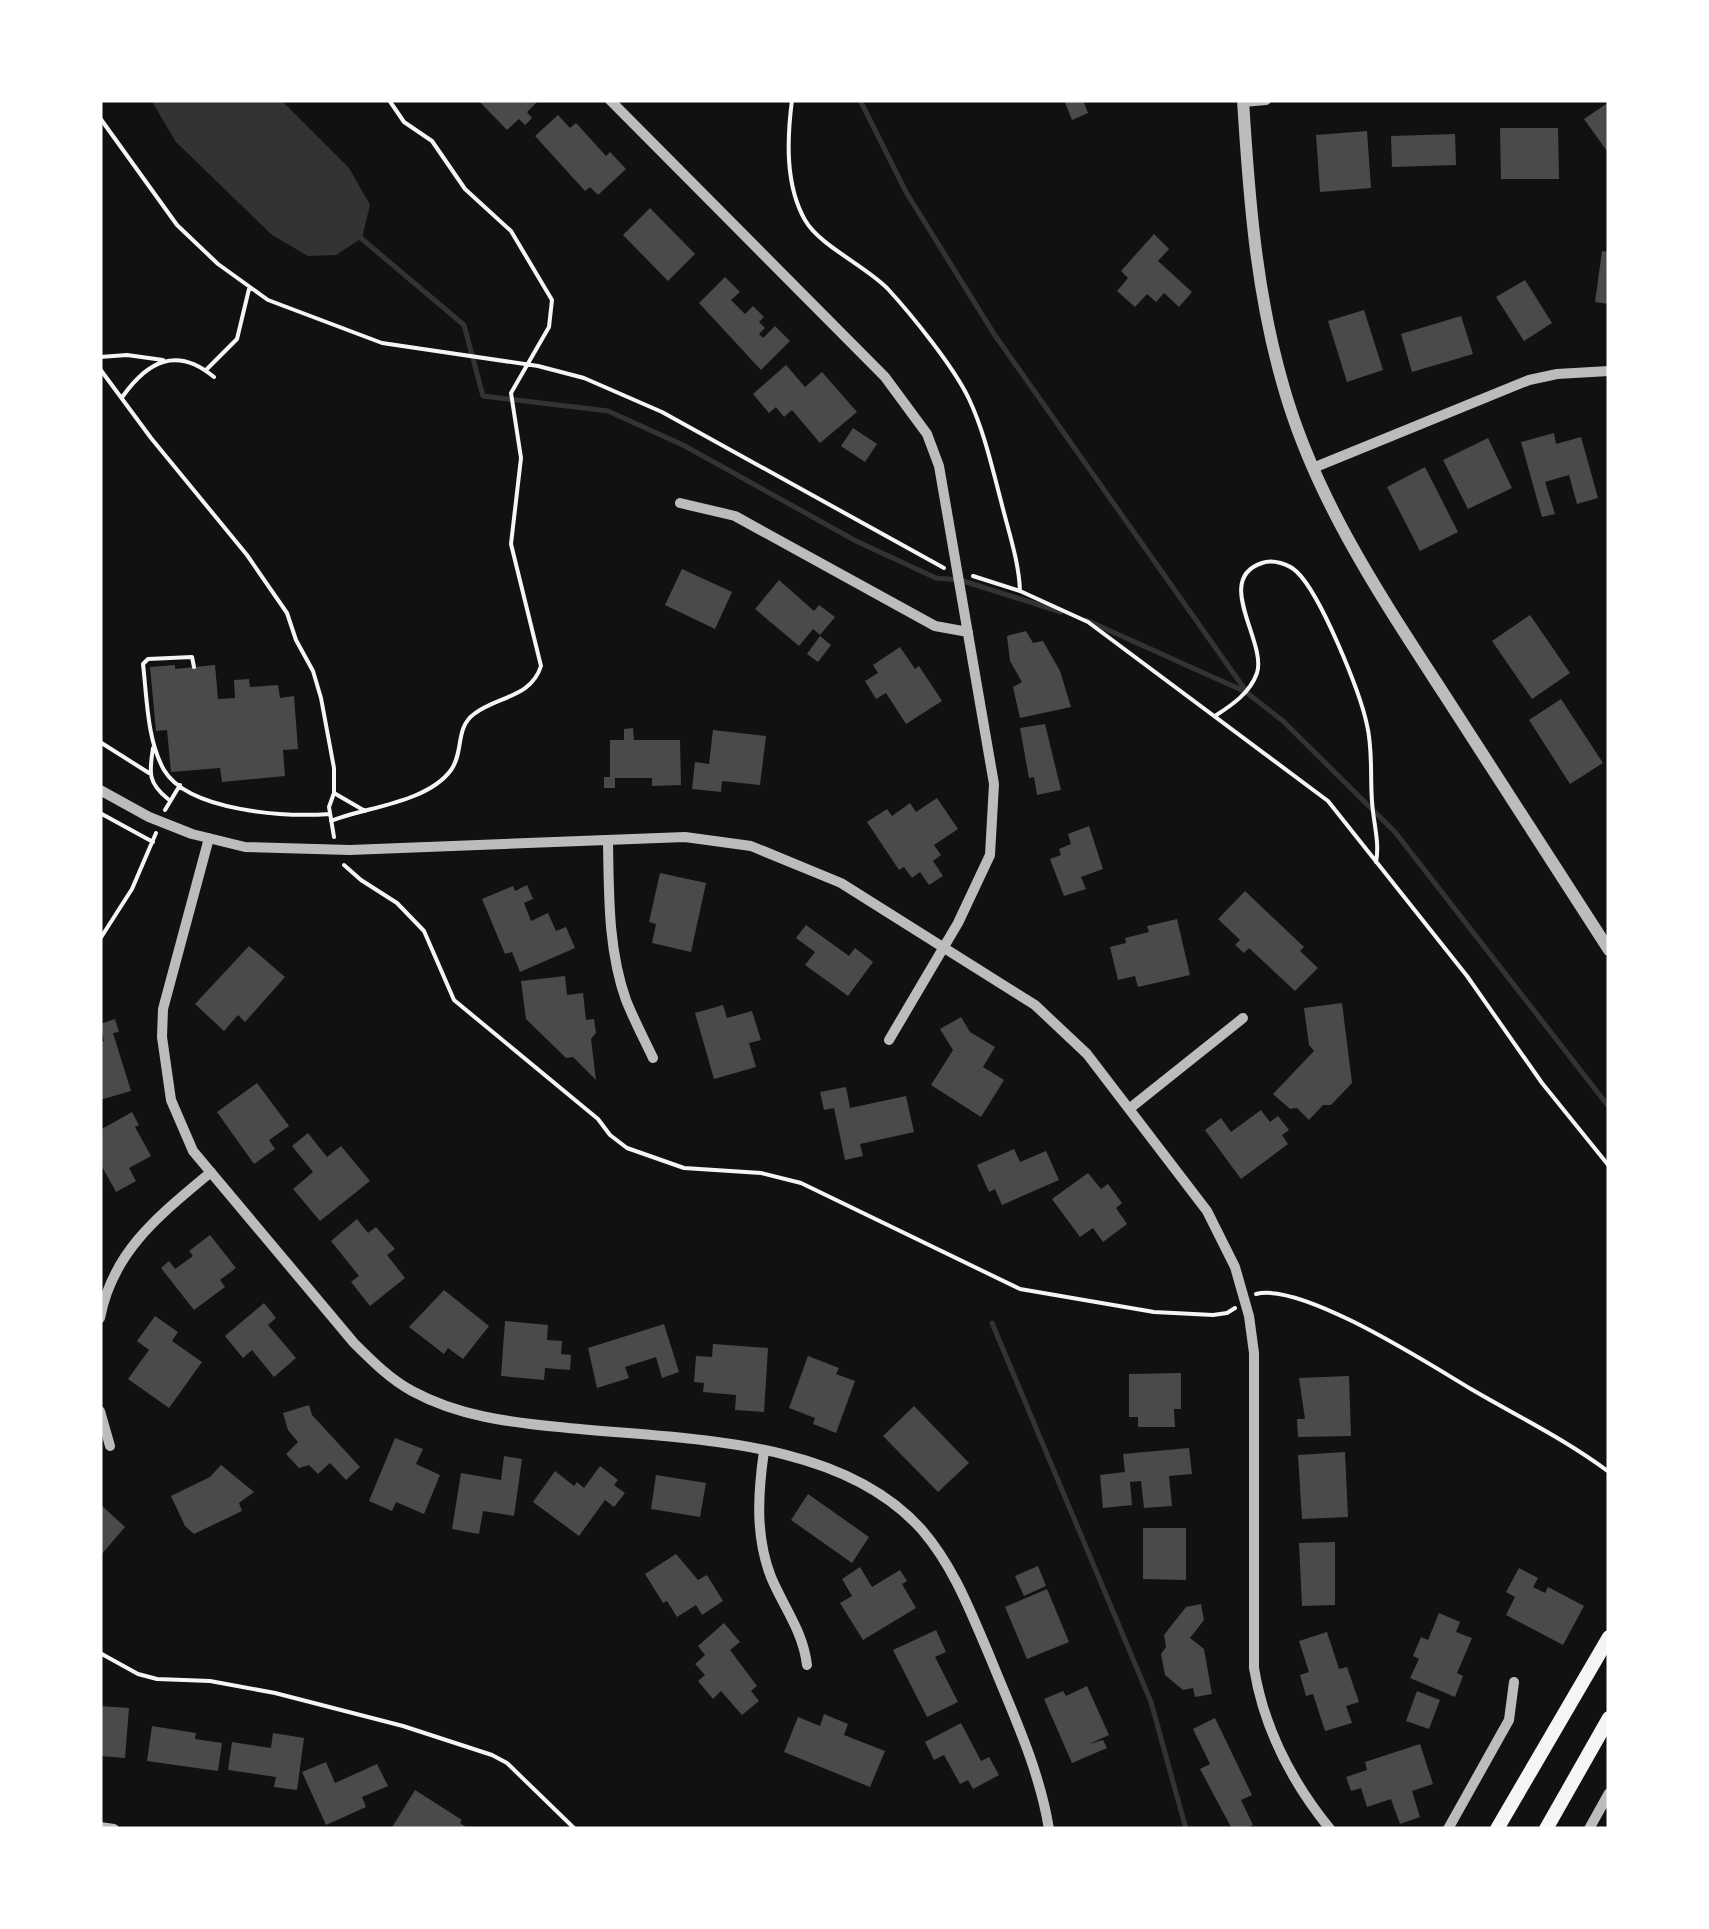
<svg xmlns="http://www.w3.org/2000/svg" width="1709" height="1929" viewBox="0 0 1709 1929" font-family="'Roboto Serif',serif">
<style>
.water{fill:#333}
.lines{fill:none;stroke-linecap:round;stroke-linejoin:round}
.stream{stroke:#333;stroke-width:5}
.building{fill:#4a4a4a}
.path{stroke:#f5f5f5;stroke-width:4}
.minor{stroke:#bcbcbc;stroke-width:10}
.tertiary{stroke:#bcbcbc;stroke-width:12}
.secondary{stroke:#f5f5f5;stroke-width:14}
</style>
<rect width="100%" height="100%" fill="#111"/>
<path class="water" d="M151,100H281L349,168L370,205L362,238L336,255L308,256L272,235L176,142Z"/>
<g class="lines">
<path class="stream" d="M860,100L906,192L994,334L1246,691
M356,234L464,325L483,396L608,411L683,445L856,541L936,578L960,580L1061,612
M1086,620L1246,692L1283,721L1395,832L1609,1107
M992,1323L1151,1702L1186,1829"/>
</g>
<path class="building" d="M478,100H539L527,112L532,118L525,125L519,119L507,130Z
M1064,100H1083L1088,113L1072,120Z
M1609,102V154L1584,119Z
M558,115L570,128L576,123L606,156L610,152L626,169L598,195L590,187L585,191L535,136Z
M1500,128H1558L1559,179H1501Z
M1367,131L1371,188L1320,192L1316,135Z
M1455,134L1456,165L1392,167L1391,136Z
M650,208L695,254L668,281L623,235Z
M1154,234L1169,249L1158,261L1192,292L1179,307L1164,293L1156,302L1147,294L1135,307L1117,291L1128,278L1121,271Z
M1602,251L1609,252V304L1595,302Z
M725,277L740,292L731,300L745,314L753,306L764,317L759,322L765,328L759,334L763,338L775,326L790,341L761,370L699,303Z
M1525,280L1552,323L1524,341L1496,297Z
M1364,310L1383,370L1347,382L1328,321Z
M1461,316L1473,354L1412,372L1401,334Z
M786,365L805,387L822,372L857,412L820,443L792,410L784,417L776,407L769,413L753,394Z
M853,428L877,444L865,462L841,446Z
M1554,433L1556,444L1581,437L1598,498L1577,504L1569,475L1545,482L1555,514L1542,517L1521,442Z
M1488,438L1512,488L1468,509L1443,460Z
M1425,467L1458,532L1420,551L1387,487Z
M682,569L732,592L715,629L665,605Z
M779,580L814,611L819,605L835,617L820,635L813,629L799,646L755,609Z
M1530,615L1570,673L1532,699L1492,641Z
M1026,631L1033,643L1043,641L1060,671L1071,707L1020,718L1013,687L1022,682L1010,661L1007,636Z
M820,636L831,645L818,662L807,654Z
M900,647L915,669L919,666L942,701L906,724L886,693L876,699L865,681L878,673L873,665Z
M175,665V669L215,665L218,699L235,698L234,680L249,679L250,687L278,685L280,698L294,696L298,749L283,750L285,776L222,782L220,768L171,772L167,730L156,731L150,667Z
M1561,699L1603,763L1570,784L1529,720Z
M1045,724L1061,790L1037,795L1034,777L1029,778L1020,728Z
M633,728L634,740H680L681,785L652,786V778H615V788H604V777H610V740H624V729Z
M713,730L766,736L760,785L722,781L721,792L692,789L695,762L709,764Z
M937,798L958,829L934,845L941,855L933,861L943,876L929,885L920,872L912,878L904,867L899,870L867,822L887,809L892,816L910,803L916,812Z
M1089,826L1103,869L1081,877L1086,889L1064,896L1050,859L1061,855L1059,849L1071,844L1068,834Z
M660,873L706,883L691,952L652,943L656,924L649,922Z
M527,885L533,899L524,903L531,921L548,913L556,931L566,927L575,948L520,972L512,952L505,954L482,899L513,886L515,891Z
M1245,891L1304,947L1300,951L1318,968L1295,991L1249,948L1244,953L1235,945L1240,940L1218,919Z
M1177,919L1190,975L1138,987L1135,976L1118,980L1110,947L1126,943L1125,938L1149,932L1147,926Z
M806,925L849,956L855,948L873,962L848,996L805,965L815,952L796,938Z
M249,946L285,977L245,1022L238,1015L224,1031L195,1004Z
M565,976L567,995L583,993L586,1020L594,1019L596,1033L591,1039L596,1080L573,1057L566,1058L526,1019L521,981Z
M1342,1003L1352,1083L1331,1105H1323L1309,1120L1297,1108L1290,1109L1273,1094L1314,1051L1309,1045L1304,1008Z
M723,1005L727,1018L752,1011L761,1040L749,1043L756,1067L714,1079L695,1013Z
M961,1017L970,1032L995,1047L983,1067L1004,1080L981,1117L931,1085L953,1050L940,1029Z
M115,1019L119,1032L113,1033L131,1091L100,1100V1042L104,1041L100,1024Z
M257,1083L289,1126L269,1140L275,1149L254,1164L217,1112Z
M846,1087L850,1108L906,1096L914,1132L860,1144L863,1156L845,1160L834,1108L824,1110L820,1092Z
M1261,1110L1270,1122L1278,1116L1289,1130L1282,1135L1288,1144L1241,1179L1205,1130L1221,1118L1231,1132Z
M132,1112L139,1125L135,1127L151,1156L129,1168L136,1181L116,1192L100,1163V1130Z
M308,1133L327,1157L341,1146L370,1181L320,1221L293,1189L313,1172L292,1146Z
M1014,1149L1020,1162L1046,1151L1059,1180L1002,1205L995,1189L989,1192L977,1165Z
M1088,1173L1101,1189L1108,1184L1122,1203L1116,1208L1127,1224L1103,1242L1093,1228L1080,1237L1052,1199Z
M357,1219L368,1233L376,1227L395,1249L387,1255L405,1278L370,1306L351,1282L359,1276L331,1241Z
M210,1235L236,1268L220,1280L225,1287L194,1310L161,1268L169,1261L175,1269L193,1256L189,1251Z
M444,1290L489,1326L463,1359L448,1348L444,1354L409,1327Z
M264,1303L276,1318L268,1325L296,1358L274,1377L252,1350L243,1358L225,1336Z
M155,1316L178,1332L172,1341L202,1362L169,1408L128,1379L149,1350L137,1341Z
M505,1321L548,1325L547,1340L562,1341L561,1354L571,1355L570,1370L545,1368L544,1380L501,1376Z
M664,1324L679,1372L662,1378L656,1357L625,1367L629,1378L597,1388L588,1348Z
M713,1344L768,1348L764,1412L735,1410L736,1395L703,1392L704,1383L694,1382L696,1356L712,1357Z
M808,1356L839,1368L836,1374L855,1381L836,1433L813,1424L815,1418L789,1408Z
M1181,1373V1409H1174L1175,1427H1138V1417H1129V1374Z
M1349,1376L1351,1436L1298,1437L1297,1419H1305L1299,1378Z
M309,1405L312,1415L360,1467L346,1480L330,1463L318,1474L309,1465L299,1468L286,1454L298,1442L288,1430L283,1413Z
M914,1406L969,1463L938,1492L883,1436Z
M395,1438L423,1449L416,1464L440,1475L424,1514L396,1502L392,1511L369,1501Z
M1189,1448L1192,1474L1169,1476L1172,1506L1144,1508L1141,1481L1130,1482L1132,1505L1103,1508L1100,1475L1125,1472L1123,1454Z
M1345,1452L1348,1517L1302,1519L1298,1455Z
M504,1456L522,1459L514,1516L483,1511L479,1534L452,1529L461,1473L501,1480Z
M221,1465L254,1492L239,1503L242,1511L194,1534L185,1526L171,1496L210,1477Z
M600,1466L618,1480L614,1485L625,1493L614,1507L605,1500L579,1536L533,1502L555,1471L574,1486L577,1482L584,1488Z
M656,1475L706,1483L700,1517L651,1509Z
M808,1494L869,1537L852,1563L791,1520Z
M100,1504L125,1527L100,1556Z
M1143,1528H1186V1580L1143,1579Z
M1335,1542V1605L1302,1606L1299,1543Z
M676,1554L698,1580L707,1575L723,1601L702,1615L696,1605L677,1617L667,1601L663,1603L645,1574Z
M1038,1566L1046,1586L1024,1596L1015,1576Z
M860,1567L872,1587L900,1570L907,1581L902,1584L916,1608L863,1640L840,1603L852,1596L842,1579Z
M1519,1568L1538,1578L1533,1587L1545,1593L1548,1587L1584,1606L1563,1645L1506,1615L1515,1597L1506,1592Z
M1047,1589L1069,1642L1027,1659L1005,1607Z
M1201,1604L1204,1620L1190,1638L1204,1649L1212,1694L1195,1697L1193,1688L1183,1690L1165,1675L1161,1654L1166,1647L1164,1635L1186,1607Z
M1439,1613L1460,1622L1456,1632L1472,1638L1457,1673L1463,1676L1455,1697L1410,1678L1419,1659L1413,1656L1421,1637L1428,1640Z
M724,1623L740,1642L730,1650L757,1686L751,1691L759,1701L742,1715L721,1691L713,1699L698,1681L705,1675L695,1664L705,1655L698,1646Z
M936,1630L946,1652L935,1657L958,1702L927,1717L893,1650Z
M1327,1632L1339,1669L1347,1667L1359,1702L1346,1706L1352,1723L1325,1731L1313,1694L1306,1696L1300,1675L1309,1672L1299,1641Z
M1087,1686L1109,1735L1089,1744L1103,1740L1107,1748L1072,1763L1044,1699L1063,1691L1066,1696Z
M1417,1691L1440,1700L1429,1729L1406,1721Z
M100,1706L129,1708L125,1758L100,1756Z
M824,1714L848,1724L844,1735L885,1751L870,1787L784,1752L798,1717L820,1726Z
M1215,1718L1252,1795L1241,1800L1253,1825L1245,1829H1232L1200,1769L1210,1764L1193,1729Z
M961,1723L981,1761L989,1757L999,1775L973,1789L968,1780L960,1784L944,1755L934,1760L925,1742Z
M152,1726L196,1733L195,1739L222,1743L218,1771L147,1761Z
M273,1733L304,1738L297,1790L274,1787L276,1777L228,1770L232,1742L271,1748Z
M1420,1744L1433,1784L1412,1791L1420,1817L1400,1824L1391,1799L1367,1807L1361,1788L1351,1791L1346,1777L1367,1770L1365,1762Z
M326,1762L335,1783L377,1764L388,1786L362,1797L366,1807L326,1825L302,1772Z
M415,1790L462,1820L460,1823L469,1829H391Z"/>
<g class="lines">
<path class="path" d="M792,100C787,139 785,185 805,220C819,245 864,265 887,288C911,314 954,367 969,399C984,431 992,467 1001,501C1008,530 1019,561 1020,591
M100,118L177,225L218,264L268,300L382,343L538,366L584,378L662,412L944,568
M100,357L127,355L163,360
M100,369L151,438L247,555L287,613L296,640L313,671L321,698L334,768V793L329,807L334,837
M206,370L237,339L249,289
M123,396C148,361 177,346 214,377
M973,576L1020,591L1088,622L1328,801L1467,976L1542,1083L1609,1166
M194,667L192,657L148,659L143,664C147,698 147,740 164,770C189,812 287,817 330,814
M1215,716C1232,705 1250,693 1257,673C1267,642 1213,579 1262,563C1273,559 1289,564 1297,572C1321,595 1360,692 1367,725C1373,750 1370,776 1372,801C1373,821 1380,843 1376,862
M100,742L149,773
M153,748C149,773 148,783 168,799
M334,793L365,811
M165,810L180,785
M100,813L153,842
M331,821C365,807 427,803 451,770C464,752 455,728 474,714C497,696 531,698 541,666L511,544L521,458L511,393L549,327L552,300L511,231L465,189L432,141L404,122L389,100
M344,865L361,880L397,903L424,931L454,1000L598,1119L610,1135L627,1148L684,1168L761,1173L801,1183L1020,1289L1154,1312L1213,1315L1227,1313L1235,1308
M100,939L132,889L156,833
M1256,1294C1302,1282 1429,1364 1471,1389C1517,1416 1565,1439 1609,1472
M100,1653L138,1674L157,1679L210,1681L275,1693L403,1726L492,1755L507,1763L575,1829"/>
<path class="minor" d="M610,100L885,377L927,434L939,466L994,784L990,855L958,923L889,1040
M1243,102L1266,100
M1313,468L1529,380L1557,374L1609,371
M680,503L735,516L935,626L968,632
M100,790L149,817L192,834L245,847L350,850L685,837L751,846L841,883L1035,1005L1087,1054L1207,1211L1235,1267L1249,1316L1254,1353V1668C1264,1729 1291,1781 1330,1829
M209,838L163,1009L162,1037L171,1100L193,1151L354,1343C372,1361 390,1379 412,1391C458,1416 508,1422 559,1427C677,1440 838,1435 922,1530C954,1567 971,1613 990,1657C1013,1714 1039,1768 1049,1829
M608,842C609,895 608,950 626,1000C634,1020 644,1039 653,1058
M1129,1109L1243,1018
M100,1318C113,1250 161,1214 211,1172
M100,1411L110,1446
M764,1451C758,1493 755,1536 771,1577C784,1608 803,1631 807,1665
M100,1827L114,1829
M1448,1829L1509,1720L1514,1682
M1589,1829L1609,1793"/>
<path class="tertiary" d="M1243,100C1249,197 1256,292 1283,385C1315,499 1381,597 1444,694C1499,779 1554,865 1609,950"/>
<path class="secondary" d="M1497,1829L1609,1637
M1546,1829L1609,1718"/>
</g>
<rect width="1709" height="1929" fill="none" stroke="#ffffff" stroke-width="205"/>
</svg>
